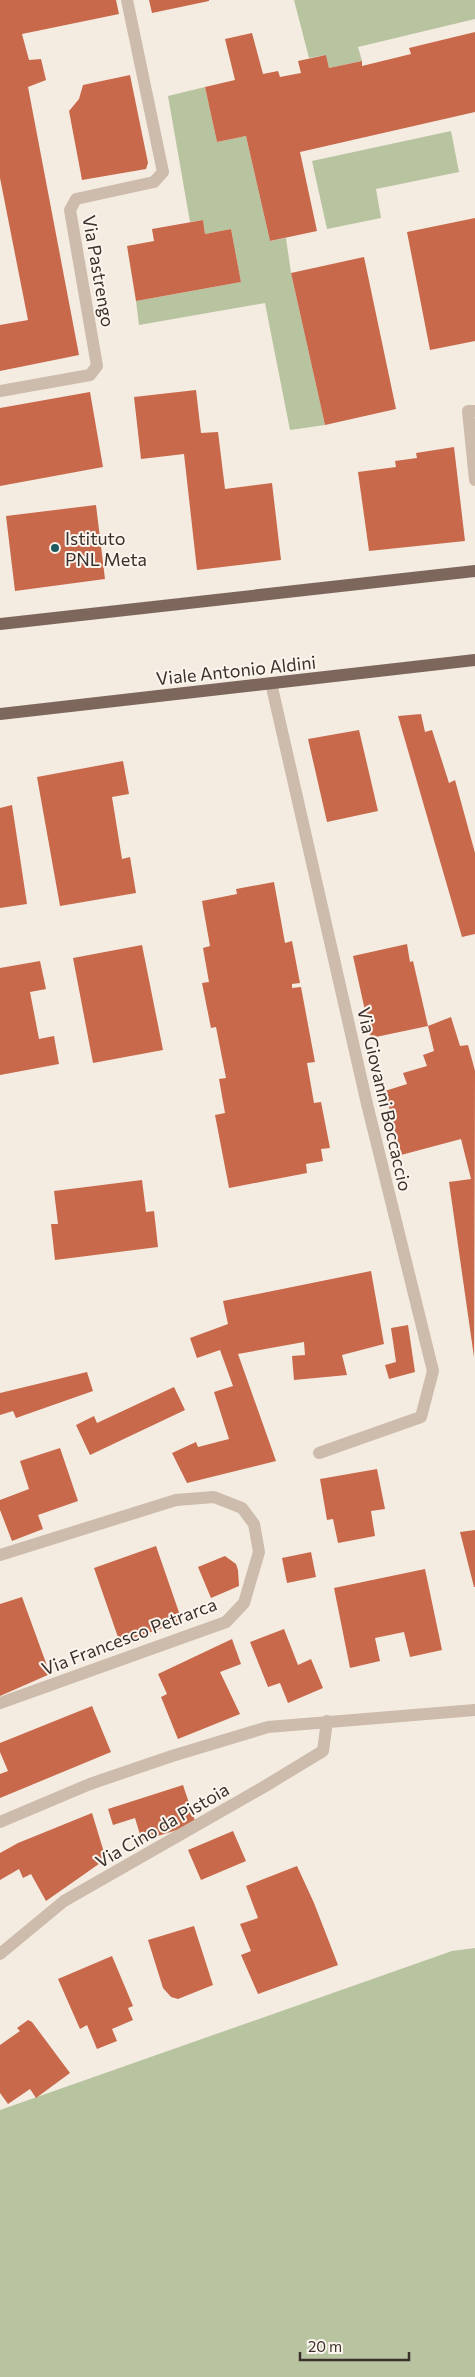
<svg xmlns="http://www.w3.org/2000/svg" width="475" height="2377" viewBox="0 0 475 2377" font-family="Commissioner,sans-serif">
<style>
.green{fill:#b8c4a0}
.building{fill:#c8694b}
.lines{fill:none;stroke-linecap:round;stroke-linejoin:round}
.service{stroke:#cdbbac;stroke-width:12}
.minor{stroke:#cdbbac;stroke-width:12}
.primary{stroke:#7d675c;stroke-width:12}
.poi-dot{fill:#1f5a5e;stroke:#fbf5ee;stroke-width:2}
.labels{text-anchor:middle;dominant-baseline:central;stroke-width:4;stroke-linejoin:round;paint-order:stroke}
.street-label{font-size:18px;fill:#3b302b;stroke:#fbf5ee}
.poi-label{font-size:18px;fill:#3b302b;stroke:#fbf5ee;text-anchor:start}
</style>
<rect width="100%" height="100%" fill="#f4ebe1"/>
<path class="green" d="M294,0H475V19L358,47L362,61L329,68L326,55L309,58Z
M205,87L217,142L246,136L270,241L286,238L291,273L325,425L290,430L265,303L139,325L136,301L241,282L231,229L205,234L203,220L190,222L168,96Z
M451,131L459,172L376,189L381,218L327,229L312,161Z
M475,1948V2377H0V2110L452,1951Z"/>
<path class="building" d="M0,0H116L119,14L22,34L29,60L41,59L46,80L28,87L79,355L0,371V325L28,320L0,178Z
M149,0H209V1L152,13Z
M475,32V112L300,152L317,231L270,241L246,136L217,142L205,87L235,80L225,39L252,33L263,74L278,71L280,77L301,73L298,61L326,55L329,68L362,61V66L411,54L409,48Z
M130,75L148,163L146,169L82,180L69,111L79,99L83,85Z
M475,218V341L430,350L407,232Z
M203,220L205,234L231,229L241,282L136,301L127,246L154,241L152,229Z
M364,257L396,409L325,425L291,273Z
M196,390L201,433L218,432L225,489L272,483L281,560L197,570L184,454L141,459L134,397Z
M90,392L103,467L0,486V408Z
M454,447L465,541L369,551L358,472L396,467L395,461L417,458L416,453Z
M96,505L105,579L15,591L6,516Z
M421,714L425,732L432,730L449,783L455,780L475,853V934L462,937L398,716Z
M359,730L378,811L327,822L308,739Z
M123,761L129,794L112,797L122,859L130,857L136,893L60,906L37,777Z
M12,805L27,904L0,908V808Z
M274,882L285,943L292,941L300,983L292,984V988L301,987L315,1062L307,1063L314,1103L321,1102L330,1148L321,1149L323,1161L306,1164L307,1173L229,1188L215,1115L225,1113L219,1079L226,1078L216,1027L211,1028L202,983L209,982L203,948L210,946L202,901L237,894L236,889Z
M407,944L410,962L413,961L428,1026L371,1038L353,956Z
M142,945L163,1050L93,1063L73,958Z
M40,961L46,989L30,992L39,1039L54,1036L59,1064L0,1075V968Z
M451,1017L460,1046L468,1045L475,1071L474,1357L449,1182L471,1179L461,1139L401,1155L385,1091L407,1084L403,1073L427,1066L423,1055L434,1051L428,1026Z
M142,1180L146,1212L154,1211L158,1247L55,1260L51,1224H58L54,1191Z
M371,1271L384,1344L342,1355L347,1375L294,1380L292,1356L305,1355L304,1342L238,1354L276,1461L187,1483L172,1453L196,1442L198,1447L229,1439L214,1392L233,1386L220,1350L197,1358L190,1338L228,1324L223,1301Z
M408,1325L415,1372L389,1379L385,1365L396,1362L391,1328Z
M87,1372L93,1391L16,1418L13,1411L0,1415V1393Z
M174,1387L185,1410L90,1455L76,1425L94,1416L97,1423Z
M60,1448L78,1501L38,1515L43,1529L12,1541L0,1510V1500L29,1489L20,1461Z
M377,1469L385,1509L371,1511L375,1536L338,1543L333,1519L327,1520L320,1479Z
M475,1530V1587H474L460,1532Z
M156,1546L182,1621L120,1643L94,1568Z
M311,1552L316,1577L287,1583L282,1558Z
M225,1556L236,1564L238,1570L239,1586L211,1598L198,1567Z
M425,1569L442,1650L410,1657L404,1632L375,1638L380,1661L350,1668L334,1588Z
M22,1597L50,1674L0,1696V1604Z
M284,1629L298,1665L311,1659L323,1688L288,1703L280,1683L268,1687L250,1642Z
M232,1639L241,1664L220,1672L240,1714L178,1739L161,1697L167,1694L158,1674Z
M92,1706L111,1752L0,1798V1774L8,1771L0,1752V1743Z
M183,1785L196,1824L142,1841L135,1818L113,1825L108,1809Z
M92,1813L106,1859L46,1901L31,1874L23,1878L19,1869L0,1880V1853L18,1843Z
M233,1831L246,1861L201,1880L188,1850Z
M297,1866L314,1903L338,1965L258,1994L241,1955L251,1951L240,1924L258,1918L246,1886Z
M194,1926L213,1985L178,1999L171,1997L163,1988L148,1940Z
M112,1956L133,2006L128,2008L133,2020L112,2029L117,2041L97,2049L87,2025L80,2029L58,1979Z
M28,2020L32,2022L70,2073L36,2098L30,2089L8,2104L0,2093V2045L20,2031L17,2028Z"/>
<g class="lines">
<path class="service" d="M0,391L90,375L97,366L70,210L76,199L154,182L163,172L127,0"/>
<path class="minor" d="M475,411H468L475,480
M271,683L367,1104L433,1371L421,1417L319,1453
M0,1555L176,1500L214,1497L242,1508L254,1524L259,1552L244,1603L226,1622L0,1703
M0,1822L90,1784L172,1756L268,1727L475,1710
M0,1954L64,1901L262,1788L323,1751L327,1721"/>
<path class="primary" d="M0,624L475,571
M0,714L475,660"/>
</g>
<circle class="poi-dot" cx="55" cy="548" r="5"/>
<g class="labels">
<g class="street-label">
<text transform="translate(99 271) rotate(80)">Via Pastrengo</text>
<text transform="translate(236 670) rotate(-6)">Viale Antonio Aldini</text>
<text transform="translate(385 1099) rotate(77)">Via Giovanni Boccaccio</text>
<text transform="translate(129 1636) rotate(-21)">Via Francesco Petrarca</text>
<text transform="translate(162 1825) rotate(-30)">Via Cino da Pistoia</text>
</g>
<g class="poi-label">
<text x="65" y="538">Istituto<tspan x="65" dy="21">PNL Meta</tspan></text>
</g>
</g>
<path d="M300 2352v8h109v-8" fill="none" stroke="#3b302b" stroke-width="2.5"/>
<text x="308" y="2352" font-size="15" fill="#3b302b" stroke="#fbf5ee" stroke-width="4" paint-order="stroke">20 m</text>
</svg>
